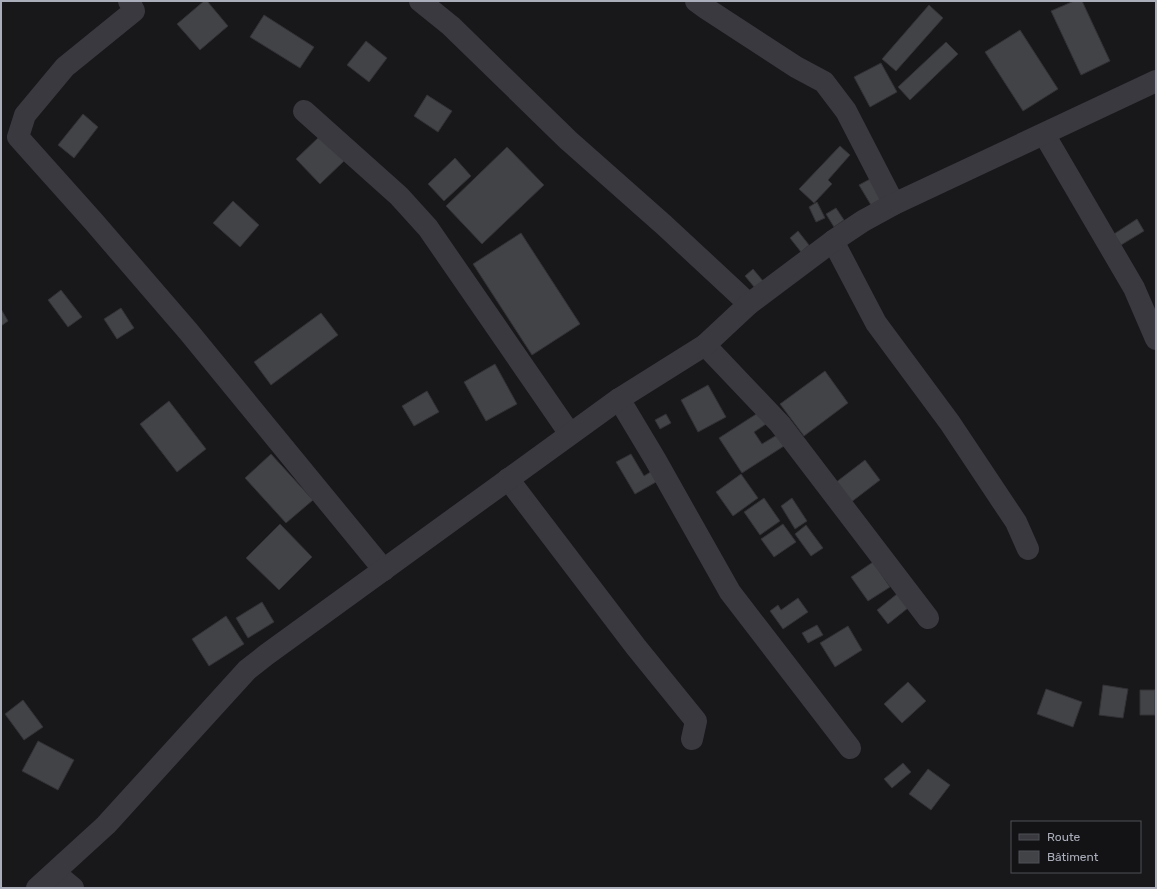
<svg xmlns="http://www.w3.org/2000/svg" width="1157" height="889" viewBox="0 0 1157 889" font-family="Rubik,sans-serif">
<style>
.building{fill:#424347;stroke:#323236}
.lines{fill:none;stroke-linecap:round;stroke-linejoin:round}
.minor{stroke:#39393f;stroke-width:22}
.tertiary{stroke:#39393f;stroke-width:22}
</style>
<rect width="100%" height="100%" fill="#18181a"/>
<path class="building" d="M204,1H207L228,26L200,50L177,24Z
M1074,1H1082L1110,61L1081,75L1051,11Z
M929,5L943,18L896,71L882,59Z
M264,15L314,47L300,68L250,37Z
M1020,30L1058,89L1023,111L985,52Z
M366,41L387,58L369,82L347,65Z
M946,42L958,54L910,100L898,87Z
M881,63L897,92L870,107L854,77Z
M427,95L452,111L438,132L414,116Z
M83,114L98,127L74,158L58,145Z
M320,136L344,161L320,184L296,159Z
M840,146L850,155L828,180L832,184L814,203L799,189Z
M507,147L544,185L482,244L446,206Z
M455,158L471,176L444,201L428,184Z
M872,178L884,197L871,205L859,185Z
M233,201L259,225L240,247L213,223Z
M817,202L825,218L816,222L809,207Z
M836,208L844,220L834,227L826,214Z
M1137,219L1144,231L1121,245L1114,234Z
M798,231L809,245L801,252L790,238Z
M521,233L580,324L532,355L473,264Z
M753,269L763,281L755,288L745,276Z
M61,290L82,317L68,327L48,300Z
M121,308L134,328L117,339L104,319Z
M1,309L8,321L1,326Z
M321,313L338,335L271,385L254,362Z
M495,364L517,404L486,421L464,382Z
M825,371L848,403L804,436L780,404Z
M708,385L726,417L698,432L681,400Z
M427,391L439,412L414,426L402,406Z
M169,401L206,449L177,472L140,424Z
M761,411L769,422L754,432L762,444L777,435L784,446L742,473L719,438Z
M666,414L671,423L660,429L655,420Z
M271,454L313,500L286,523L245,478Z
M631,454L644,476L657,468L663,478L635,494L616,462Z
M865,460L880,480L850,503L835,483Z
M741,474L758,498L733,516L716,492Z
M764,498L780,521L760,535L744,512Z
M792,498L807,521L795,529L781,506Z
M280,524L312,557L279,590L246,558Z
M783,524L796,542L774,557L761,539Z
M806,525L823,548L811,556L795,534Z
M873,562L890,587L868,601L851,577Z
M897,594L908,608L888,624L877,610Z
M798,598L808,612L783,629L770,611L778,605L781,610Z
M262,602L274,622L248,638L236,618Z
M226,616L244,644L209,666L192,639Z
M817,625L823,635L808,643L802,633Z
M848,626L862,650L835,667L820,643Z
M908,682L926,701L902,723L884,704Z
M1103,685L1128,689L1123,718L1099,715Z
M1046,689L1082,702L1073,727L1037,714Z
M1140,690H1155V715H1140Z
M23,700L43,727L24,740L5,714Z
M38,741L74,760L58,790L22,771Z
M903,763L911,772L892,788L884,779Z
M928,769L950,785L931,810L909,794Z"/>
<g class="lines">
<path class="minor" d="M129,1L134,11L65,67L25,115L18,137L94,222L188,331L384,570
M420,1L451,26L568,140L664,225L749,304
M696,1L707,9L796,67L824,82L846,111L894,204
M304,111L399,196L428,228L570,434
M1044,134L1134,288L1156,339
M833,241L876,323L950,423L1016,522L1028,549
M705,345L780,424L928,618
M619,399L655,459L730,592L850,748
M508,479L636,647L696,721L692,739
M55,873L73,888"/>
<path class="tertiary" d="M37,888L106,825L247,670L266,655L619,399L705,345L749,304L833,241L863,221L894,204L1156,81"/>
</g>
<rect width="1157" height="889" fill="none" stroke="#aaaeba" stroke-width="4"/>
<rect x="1011" y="821" width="130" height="52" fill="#131315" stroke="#4f5157"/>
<rect x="1019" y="834" width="20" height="6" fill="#39393f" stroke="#4f5157"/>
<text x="1047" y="841" font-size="12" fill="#aaaeba">Route</text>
<rect x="1019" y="851" width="20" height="12" fill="#424347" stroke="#4f5157"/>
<text x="1047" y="861" font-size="12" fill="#aaaeba">Bâtiment</text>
</svg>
